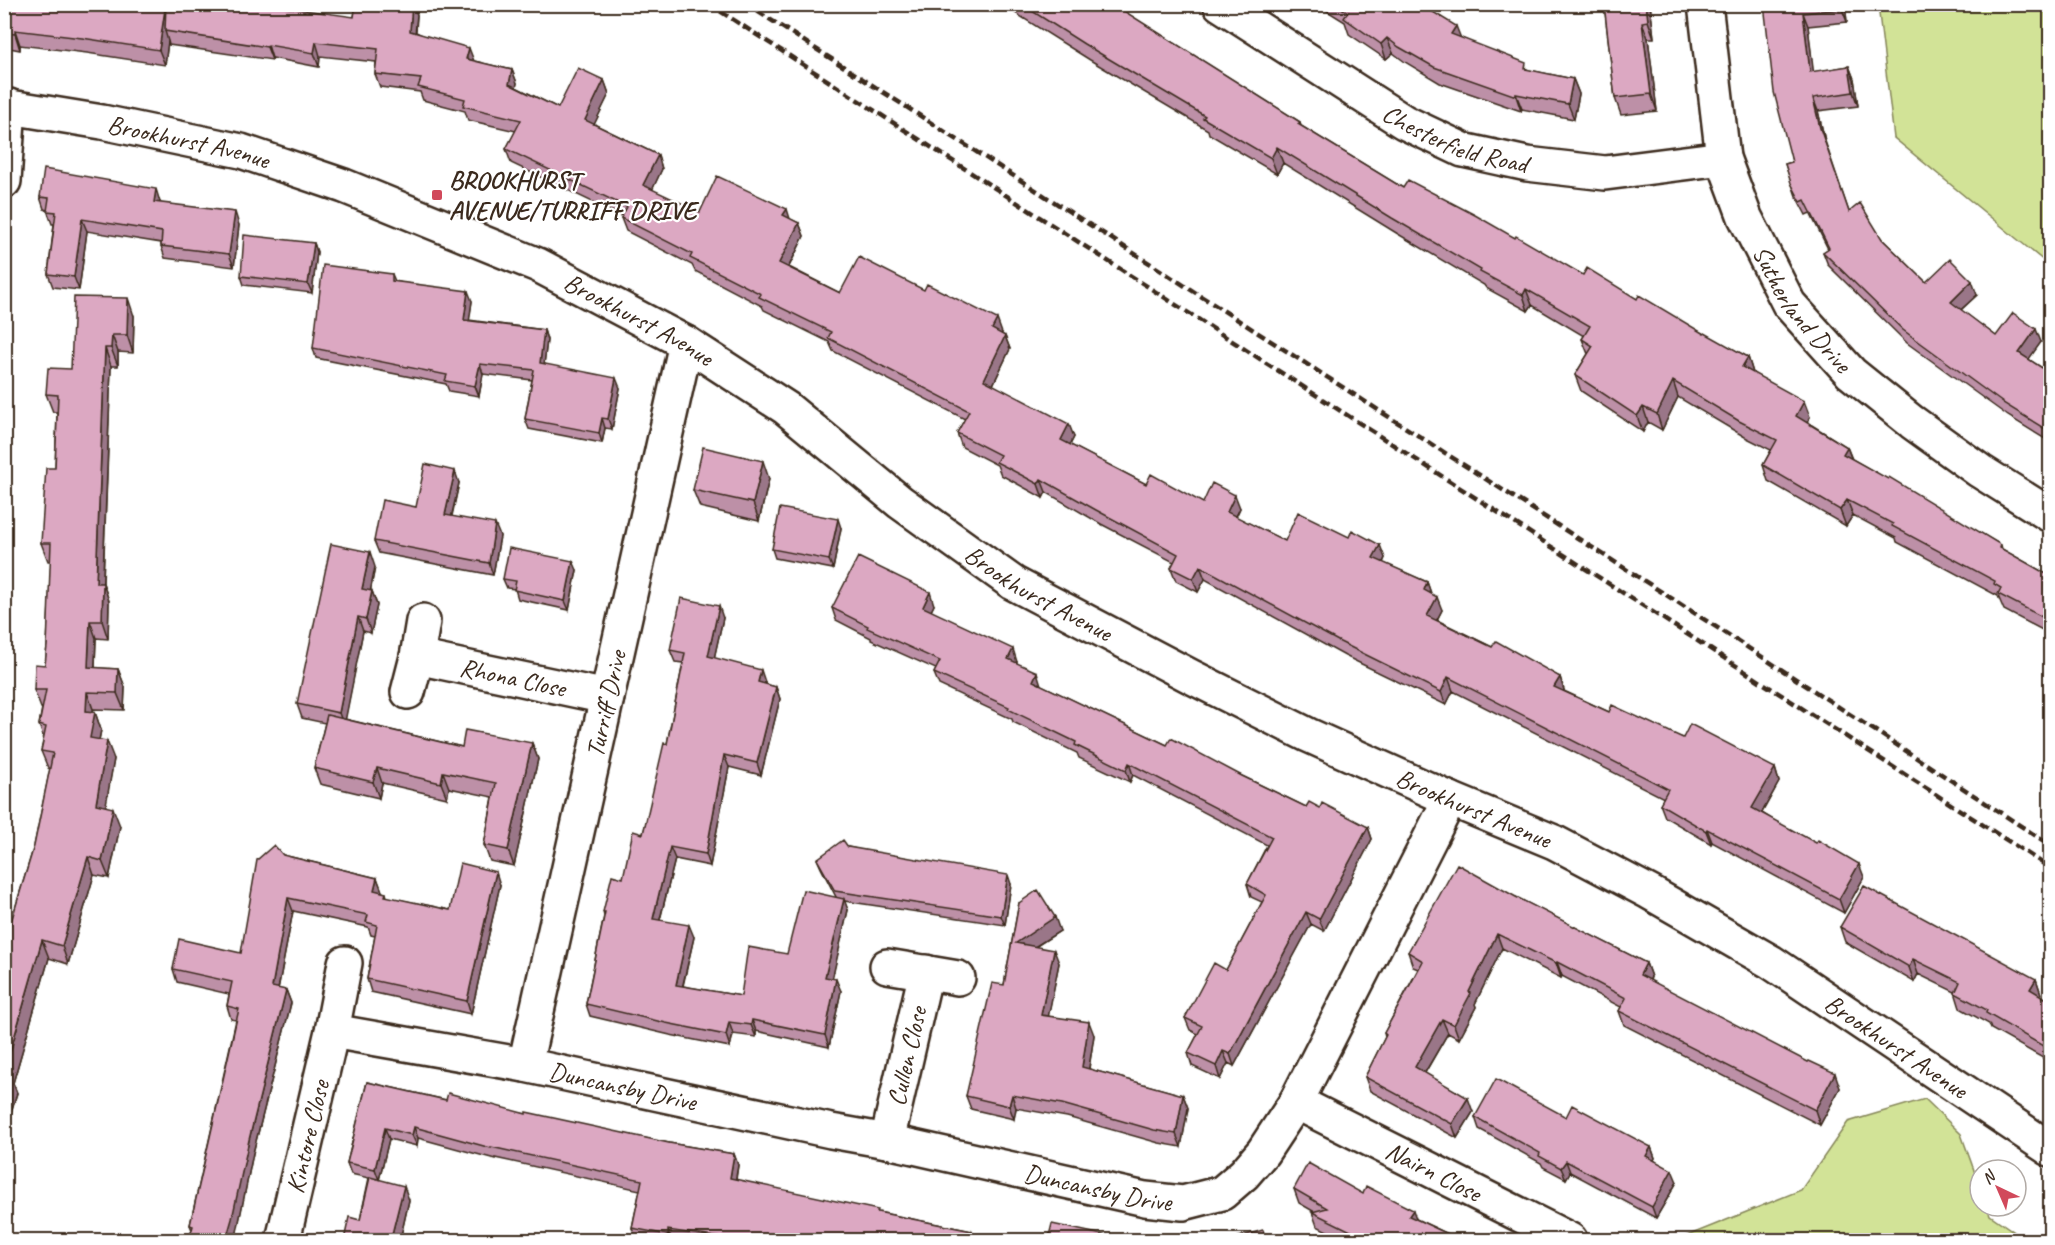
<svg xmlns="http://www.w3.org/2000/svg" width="2055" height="1245" viewBox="0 0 2055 1245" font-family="Caveat,sans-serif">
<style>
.green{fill:#d2e397;stroke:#86865a;stroke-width:1.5}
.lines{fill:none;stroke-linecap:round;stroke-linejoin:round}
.minor-casing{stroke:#3b2a1e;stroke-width:38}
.minor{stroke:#fff;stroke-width:33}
.rail{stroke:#3b2a1e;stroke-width:4.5;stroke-dasharray:9 4.5;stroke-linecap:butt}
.wall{fill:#bd90a7;stroke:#3b2a1e;stroke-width:1.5}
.shaded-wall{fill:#9a7688;stroke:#3b2a1e;stroke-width:1.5}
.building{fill:#dca8c2;stroke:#3b2a1e;stroke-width:1.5}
.poi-dot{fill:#d1495b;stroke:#fff;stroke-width:2}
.labels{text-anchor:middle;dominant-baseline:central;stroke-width:4.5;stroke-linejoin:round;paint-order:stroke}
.street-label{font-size:26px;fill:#3b2a1e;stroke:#fff}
.poi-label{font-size:26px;font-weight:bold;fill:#3b2a1e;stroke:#fff;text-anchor:start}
</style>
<rect width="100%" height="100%" fill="#fff"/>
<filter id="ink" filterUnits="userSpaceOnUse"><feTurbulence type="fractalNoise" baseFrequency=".0167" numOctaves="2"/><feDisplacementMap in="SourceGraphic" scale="12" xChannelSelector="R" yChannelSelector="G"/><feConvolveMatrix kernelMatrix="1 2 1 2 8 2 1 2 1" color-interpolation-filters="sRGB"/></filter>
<g filter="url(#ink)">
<path class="green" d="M1878,5H2050V266L1894,138Z
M1925,1099L1961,1134L1980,1187V1206H1987L1990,1215L2026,1240H1677L1801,1190L1848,1122Z"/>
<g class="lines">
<defs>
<g id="minor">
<path id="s1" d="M1220,4L1404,122L1463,150L1527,164L1605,173L1723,158"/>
<path id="s2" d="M1705,4L1723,158L1745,217L1789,304L1851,373L1912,422L1980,471L2050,515"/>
<path id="s3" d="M4,106L102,122L241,151L344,186L538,265L686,343L786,408L900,502L1013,583L1190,676L1308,735L1450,799L1554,842L1649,892L1771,962L2050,1149"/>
<path d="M4,181L9,106"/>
<path d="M417,657L423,621"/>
<path id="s4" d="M408,692L417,657L607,697"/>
<path d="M887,966L958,978"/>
<path id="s5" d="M332,1031L525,1065L831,1131L887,1141L1145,1199L1183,1203L1222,1193L1244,1174L1263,1152L1296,1102L1450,799"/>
<path id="s6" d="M525,1065L686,343"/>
<path id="s7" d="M1296,1102L1570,1240"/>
<path id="s8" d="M887,1141L926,972"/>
<path id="s9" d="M283,1240L332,1031L345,963"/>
</g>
</defs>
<use href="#minor" class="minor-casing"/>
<use href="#minor" class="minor"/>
<path class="rail" d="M709,4L2050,868
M746,4L1727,634L2050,845"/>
</g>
<path class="wall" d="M4,4L166,12L354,17L356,4H414L417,15L416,32L474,61L512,70L517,83L516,87L558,108L604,80L609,94L594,124L658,155L662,169L652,190L700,212L790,219L799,223L804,236L789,267L840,293L1002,333L1001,334L1005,336L1010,349L993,385L1074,437L1070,445L1146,484L1203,503L1240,508L1236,517L1285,541L1385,558L1383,563L1427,582L1431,594L1442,610L1437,620L1492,647L1560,677L1564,690V691L1609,712L1683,738L1775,768L1779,782L1762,813L1864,877L1844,913L1712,842L1711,844L1665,817L1660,804L1664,798L1453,691L1446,705L1345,656L1205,579L1198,592L1176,581L1171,568L1174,562L1101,524L1046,492L1043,498L1014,482L1001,475L997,465L962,447L957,433L965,419L833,351L829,342L764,310L762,306L695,271L692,265L626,231L621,218L622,216L511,163L506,149L516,131L468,120L465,111L423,100L420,92L380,87L375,74L376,62L320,56L319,67L272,58V60L169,45L168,41L165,65L87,53L20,45V50L4,47Z
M1001,4H1114L1115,6L1300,122L1301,126L1403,188L1515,238L1583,275L1637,299L1748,357L1753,373L1810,417L1807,422L1847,447L1852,459L2001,545L2002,549L2050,576V634L2004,610L1998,596L1897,542L1896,538L1853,515L1846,526L1768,481L1763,465L1771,450L1745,437L1678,397L1662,430L1648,422L1643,432L1581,391L1575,375L1588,354L1582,339L1584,336L1532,305L1528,311L1486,288L1484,285L1398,234L1283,163L1277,174L1209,134L1208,130L1090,60Z
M1316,4H1420L1461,38L1529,70L1573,79L1579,94L1574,119L1522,109L1521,111L1440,83L1405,62L1393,53L1386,59L1349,34L1345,22Z
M1604,4H1650L1654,38H1648L1657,111L1621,115L1615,98Z
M1764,4H1845L1847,22L1808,26L1813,72L1849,66L1854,79L1858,106L1818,111L1825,141L1849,212L1882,239L1926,282L1977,295L1961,310L1996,336L2041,342L2028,359L2050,373V442L2008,416L1907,343L1828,265L1823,252L1828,249L1810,213L1806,215L1796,196L1785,164L1792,162Z
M40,197L160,202V203L239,225L234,267L165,258L161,246V243L87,231L79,290L53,287L48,274L54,224H52L47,210L44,209Z
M314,243L317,252L312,293L244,285L241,276Z
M392,274L395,281L472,301L469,320L544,330L547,340L544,364L620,388L612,429L605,428L602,443L529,429L525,419L532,380L483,374L479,396L449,391L446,384L316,358L313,348Z
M134,316L133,353L118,352V366H111L103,583L109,601L108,639L96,638L95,668L118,669L125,687L124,710L93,709V712H95L101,730L99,740L114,759L105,806L120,826L109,878L94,875L68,964L49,958L13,1083L17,1093L4,1134V945L34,846L50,769L48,768L41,751L44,739L39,725L42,708H41L34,690L45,665L47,646L51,561H48L41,543L55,468L57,412H53L46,394L71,369Z
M769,479L759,521L700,507L693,490Z
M459,483L452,516L500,536L493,575L379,553L374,541L416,507Z
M841,528L833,569L775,558L772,549Z
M375,567L370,591H372L377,605L371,633L363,631L345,719L462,747L532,743L538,759L514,866L490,861L484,845L493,797L449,788L447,798L382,783L379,798L320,784L314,768L325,723L302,718L297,704Z
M577,570L569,610L518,599L515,589L507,588L503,579Z
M934,605L931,611L1017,662L1016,663L1041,685L1167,745L1242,776L1306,807L1320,808L1368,827L1372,839L1324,931L1311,924L1234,1066L1228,1063L1220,1079L1192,1066L1188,1053L1198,1034L1190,1030L1185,1018L1226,970L1262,902L1251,897L1247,884L1267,845L1133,775L1130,782L1079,758L1077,753L1013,722L1012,719L939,685L934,673L936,669L871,640V638L836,620L832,608Z
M723,618L714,658L765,682V684L776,687L780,699L761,775L729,767L710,866L675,859L660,920L694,937L683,986L741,996L787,954L836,897L821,868L817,859L848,847L1011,884L1005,925L844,901L848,910L832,978L841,991L829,1047L756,1031V1037L733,1034L730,1047L670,1035L590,1016L586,1004L604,916L603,912L623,878L643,834L667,744L683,663L675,662L670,650Z
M283,855L377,878L382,892L386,893L387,897L450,910L500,885L471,1014L371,992L367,979L375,936L371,935L368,927L293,911L278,989L286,990L291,1003L253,1153L235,1240H189L192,1230L190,1225L236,1020L231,1019L227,1006L229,994L177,982L173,969L241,953Z
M1516,897L1646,963L1651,977L1650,981L1840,1088L1820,1125L1624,1025L1619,1011L1621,1007L1562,976L1561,978L1502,948L1475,1004L1476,1007L1459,1039L1448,1033L1425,1073L1473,1112L1457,1138L1370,1091L1365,1077L1385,1037L1384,1033L1418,969L1413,967L1408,952Z
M1019,903L1060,931L1035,947L1059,963L1048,1016L1094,1035L1089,1069L1183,1095L1188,1108L1181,1147L1159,1143L1067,1117L1016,1108L1014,1119L971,1109L966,1096L1004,985Z
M1840,927L2036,979L2041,994L2040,995L2050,1001V1062L1991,1029L1989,1024L1960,1008L1955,992L1918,974L1914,982L1845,942Z
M367,1082L446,1100L526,1114L669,1143L734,1154L738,1165L736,1180L878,1212L972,1231L975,1240H642L636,1239L632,1228L640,1190L495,1158V1159L418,1138L417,1146L389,1139L379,1180L409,1200L400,1240H344L360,1220L369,1178L351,1174L347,1163Z
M1475,1117H1566L1651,1147L1655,1158L1654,1160L1677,1182L1656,1218L1570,1172L1566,1179L1543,1167L1541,1163L1479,1129Z
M1294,1189L1363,1194L1461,1240H1345L1317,1226L1312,1212L1313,1211L1299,1203Z"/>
<path class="shaded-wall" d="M412,4H414L417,15L414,44L410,31Z
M1646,4H1650L1654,38L1648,21Z
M1842,4H1845L1847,22L1842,9Z
M165,9L170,24L165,31L168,41L165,65L159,50Z
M1803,13L1808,26L1815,85L1810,72Z
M1642,22L1648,38L1657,111L1651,94Z
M1456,26L1462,41L1451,34Z
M15,30L20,45V50L15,34Z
M1387,38L1393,53L1386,59L1381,44Z
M316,42L320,56L319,67L314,53Z
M268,45L272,58V60L267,47Z
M469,48L474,61L466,59Z
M1849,66L1854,79L1858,106L1853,92Z
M512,70L517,83L514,97L509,84Z
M1573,79L1579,94L1574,119L1568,104Z
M604,80L609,94L590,133L585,120Z
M1516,94L1522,109L1521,111L1516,96Z
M1813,98L1818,111L1825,141L1820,128Z
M1277,147L1283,163L1277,174L1271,158Z
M658,155L662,169L648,199L643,185Z
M156,189L160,202L158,215L154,202Z
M787,209L791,222L783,215Z
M235,212L239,225L234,267L229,254Z
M82,219L87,231L79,290L74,277Z
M799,223L804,236L784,276L779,263Z
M314,243L317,252L312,293L308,284Z
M1972,281L1977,295L1955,315L1951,302Z
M1526,289L1532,305L1528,311L1523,295Z
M468,291L472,301L468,330L464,320Z
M128,298L134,316L133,353L127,335Z
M997,319L1002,333L997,343L992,329Z
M2036,329L2041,342L2024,366L2019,353Z
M544,330L547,340L543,373L540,363Z
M112,335L118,352V366L111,348Z
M1005,336L1010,349L989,393L984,380Z
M105,348L111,366L102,601L96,583Z
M1748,357L1753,373L1748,383L1742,367Z
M480,364L483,374L479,396L475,386Z
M616,378L620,388L612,429L608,419Z
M1673,381L1678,397L1662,430L1657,414Z
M1804,401L1810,417L1802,432L1796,416Z
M1643,407L1648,422L1643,432L1637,416Z
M602,418L605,428L602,443L599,433Z
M1069,424L1074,437L1066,453L1061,440Z
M1847,447L1853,463L1843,454Z
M763,461L769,479L759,521L753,503Z
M455,471L459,483L449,527L445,515Z
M1041,479L1046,492L1043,498L1038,484Z
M1235,495L1240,508L1231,526L1227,512Z
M1847,500L1853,515L1846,526L1840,510Z
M838,519L841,528L833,569L829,560Z
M495,524L500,536L493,575L489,563Z
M1380,545L1385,558L1378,572L1373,558Z
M370,552L375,567L368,603L362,589Z
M573,561L577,570L569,610L565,601Z
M1200,566L1205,579L1198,592L1193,579Z
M1427,582L1432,596L1424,590Z
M103,583L109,601L108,639L102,621Z
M372,591L377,605L371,633L366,619Z
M930,592L934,605L927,619L923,607Z
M1437,597L1442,610L1432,629L1427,616Z
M719,606L723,618L712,668L708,656Z
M358,617L363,631L344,727L339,713Z
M90,621L96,638L94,685L88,667Z
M1013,649L1017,662L1012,671L1008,659Z
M118,669L125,687L124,710L117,693Z
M761,670L765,682L762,694L758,682Z
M1037,672L1041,685L1033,681Z
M1448,677L1453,691L1446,705L1441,692Z
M1560,677L1564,690L1559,700L1554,687Z
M776,687L780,699L761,775L757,763Z
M87,692L93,709V721L95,712L101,730L96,755L90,738L86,711Z
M107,741L114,759L103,822L96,804Z
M532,743L538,759L514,866L508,850Z
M724,755L729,767L710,866L706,854Z
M1129,763L1133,775L1130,782L1126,770Z
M377,768L382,783L379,798L373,782Z
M1775,768L1779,782L1757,821L1752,808Z
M443,772L449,788L447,798L441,783Z
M113,808L120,826L109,878L102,861Z
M1368,827L1372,839L1324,931L1319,919Z
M1707,829L1712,842L1711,844L1706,831Z
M670,847L675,859L657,931L653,919Z
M88,857L94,875L68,964L62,946Z
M1859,864L1864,877L1844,913L1839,899Z
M496,872L500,885L471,1014L467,1001Z
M1008,875L1011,884L1005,925L1001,916Z
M377,878L382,891L379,903L374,890Z
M288,898L293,911L276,1000L272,987Z
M844,899L848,910L830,989L825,977Z
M1306,912L1311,924L1234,1066L1230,1054Z
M1055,917L1060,931L1020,956L1016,943Z
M689,925L694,937L680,997L676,985Z
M1497,934L1502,948L1475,1004L1476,1007L1459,1039L1454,1025L1469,992Z
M42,940L49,958L13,1083L17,1093L4,1134V1074Z
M1054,950L1059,963L1046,1028L1041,1015Z
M1913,959L1918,974L1914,982L1909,967Z
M1557,962L1562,976L1561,978L1556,963Z
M1646,963L1651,977L1645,990L1640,975Z
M836,979L841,991L829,1047L825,1035Z
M2036,979L2041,994L2035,1004L2030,989Z
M286,990L291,1003L253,1153L237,1232L235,1240H226L249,1140Z
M1442,1019L1448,1033L1420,1081L1415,1067Z
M752,1020L756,1031V1037L751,1025Z
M729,1022L733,1034L730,1047L726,1035Z
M1089,1022L1094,1035L1087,1080L1082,1067Z
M1223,1051L1228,1063L1220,1079L1216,1066Z
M1835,1073L1840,1088L1820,1125L1815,1110Z
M1012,1095L1016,1108L1014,1119L1009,1106Z
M1183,1095L1188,1108L1181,1147L1176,1134Z
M1468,1098L1473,1112L1457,1138L1452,1124Z
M414,1127L418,1138L417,1146L412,1135Z
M385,1128L389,1139L379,1180L375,1169Z
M1651,1147L1655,1158L1650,1167L1646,1156Z
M734,1154L738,1165L734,1189L730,1178Z
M1566,1161L1570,1172L1566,1179L1561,1168Z
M1672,1170L1677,1182L1656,1218L1652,1207Z
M404,1186L409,1200L400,1240H392L391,1238Z
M1413,1210L1418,1224L1409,1216Z
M668,1230L672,1240H669L668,1235Z
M972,1231L975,1240H970Z
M787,1233L790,1240H786Z"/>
<path class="building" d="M4,4H131L165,9L159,50L82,38L15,30V34L4,33Z
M166,4L178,5V4H261L354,17L356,4H412L410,31L469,48L466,59L512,70L509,84L558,108L578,68L604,80L585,120L658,155L643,185L700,212L717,176L787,209L783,215L799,223L779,263L840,293L859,257L924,290L927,284L997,319L992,329L1005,336L984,380L1069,424L1061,440L1146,484L1151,474L1203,503L1212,483L1235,495L1227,512L1285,541L1298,512L1349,537L1352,530L1380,545L1373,558L1427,582L1424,590L1437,597L1427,616L1492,647L1496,641L1560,677L1554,687L1609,712L1612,705L1683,738L1690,724L1775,768L1752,808L1816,843L1818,840L1859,864L1839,899L1707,829L1706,831L1660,804L1668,789L1448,677L1441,692L1340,642L1200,566L1193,579L1171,568L1178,554L1096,510L1041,479L1038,484L1010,469L996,462L1000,455L957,433L969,411L828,338L831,332L759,297L761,294L690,258L692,254L621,218L627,207L506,149L521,120L463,106L465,99L418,87L421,79L375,74L378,49L316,42L314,53L268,45L267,47L165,31Z
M1021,4H1113L1300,122L1298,124L1403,188L1408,180L1475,215L1515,238L1516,236L1583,275L1587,268L1637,299L1639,295L1704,334L1705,333L1748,357L1742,367L1804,401L1796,416L1847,447L1843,454L1888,479L1889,477L2001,545L2000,548L2050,576V621L1998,594L2001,588L1994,584L1995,581L1892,526L1893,524L1847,500L1840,510L1763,465L1777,440L1739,421L1673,381L1657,414L1643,407L1637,416L1575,375L1593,346L1582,339L1590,326L1526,289L1523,295L1480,272L1481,270L1392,218L1277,147L1271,158L1203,118L1205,116L1084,44Z
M1335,4H1420L1456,26L1451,34L1526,63L1525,69L1573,79L1568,104L1516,94V96L1434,67L1399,47L1387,38L1381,44L1344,18L1348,12Z
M1604,4H1646L1648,21L1642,22L1651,94L1615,98Z
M1764,4H1842V9L1803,13L1810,72L1849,66L1853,92L1813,98L1820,128L1849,212L1860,203L1882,239L1926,282L1950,259L1972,281L1951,302L1996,336L2013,313L2036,329L2019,353L2050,373V432L2003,403L1903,330L1823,252L1829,248L1805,200L1801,202L1791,183L1785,164L1792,162L1774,92Z
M44,169L156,189L154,202L235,212L229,254L161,246L162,232L82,219L74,277L48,274L56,212L47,211L49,198L40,197Z
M244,235L314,243L308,284L241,276Z
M323,265L392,274V281L468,291L464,320L544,330L540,363L616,378L608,419L602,418L599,433L525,419L534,370L480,364L475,386L445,381L447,375L313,348Z
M74,297L128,298L127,335H112L111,348H105L96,583H103L102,621H90L88,667L118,669L117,693L87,692L86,711L95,712L90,738L107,741L96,804L113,808L102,861L88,857L62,946L42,940L4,1073V945L34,846L53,753L41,751L46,727L39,725L46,690H34L35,664L45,665L47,646L51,543H41L46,468H55L58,395L46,394L48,368L71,369Z
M703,447L763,461L753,503L693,490Z
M425,464L455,471L445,515L495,524L489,563L374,541L382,500L416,507Z
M780,508L838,519L829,560L772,549Z
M331,544L370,552L362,589L372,591L366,619L358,617L339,713L297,704Z
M509,548L573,561L565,601L514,590L516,581L503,579Z
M858,557L930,592L923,607L1013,649L1008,659L1037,672L1033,681L1167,745L1171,738L1242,776L1306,807L1309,802L1320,808L1322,803L1368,827L1319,919L1306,912L1230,1054L1223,1051L1216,1066L1188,1053L1202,1026L1185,1018L1214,963L1226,970L1266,895L1247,884L1272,837L1129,763L1126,770L1075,745L1076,742L1008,709L1009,707L934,673L940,661L867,628L868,626L832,608Z
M681,598L719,606L708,656L761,670L758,682L776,687L757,763L724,755L706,854L670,847L653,919L689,925L676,985L741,996L748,947L787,954L803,890L844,899L825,977L836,979L825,1035L752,1020L751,1025L729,1022L726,1035L666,1023L586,1004L605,912H603L612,875L623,878L633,831L643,834L664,743L667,744L685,653L670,650Z
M327,715L462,747L465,730L532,743L508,850L484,845L496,783L443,772L441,783L377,768L373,782L314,768Z
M843,840L848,847L1008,875L1001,916L835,891L817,859Z
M274,845L283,855L377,878L374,890L386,893L385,896L450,910L460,863L496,872L467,1001L367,979L377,925L366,922L368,915L288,898L272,987L286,990L249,1140L232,1219L226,1240H189L193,1226L190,1225L239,1009L227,1006L232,982L173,969L179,939L241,953L257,860Z
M1457,864L1516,897L1646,963L1640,975L1808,1062L1809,1061L1835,1073L1815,1110L1619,1011L1626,998L1557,962L1556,963L1497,934L1469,992L1471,993L1454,1025L1442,1019L1415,1067L1468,1098L1452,1124L1365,1077L1386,1035L1384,1033L1423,961L1408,952Z
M1864,886L2036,979L2030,989L2050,1001V1050L1986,1013L1987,1010L1955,993L1960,982L1913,959L1909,967L1840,927Z
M1038,890L1055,917L1016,943L1054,950L1041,1015L1089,1022L1082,1067L1183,1095L1176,1134L1154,1130L1062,1104L1012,1095L1009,1106L966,1096L992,983L1004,985L1019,903Z
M4,1073L10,1075L4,1095Z
M1496,1079L1566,1117L1572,1105L1651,1147L1646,1156L1672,1170L1652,1207L1566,1161L1561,1168L1539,1156L1540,1153L1475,1117Z
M367,1082L446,1100L448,1093L526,1114V1112L669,1143L734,1154L730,1178L878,1210L877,1212L972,1231L970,1240H823L787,1233L786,1240H735L668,1230V1235L632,1228L642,1180L491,1147V1148L414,1127L412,1135L385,1128L375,1169L347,1163Z
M1308,1163L1363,1194L1366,1186L1413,1210L1409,1216L1461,1240H1369L1312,1212L1327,1208L1294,1189Z
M370,1177L404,1186L391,1238L379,1235L377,1240H344L349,1217L360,1220Z
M1052,1224L1126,1240H1048Z
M1263,1230L1266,1240H1229Z"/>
</g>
<rect class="poi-dot" x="431" y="189" width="12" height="12" rx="3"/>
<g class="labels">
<g class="street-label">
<text stroke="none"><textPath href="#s1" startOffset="273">Chesterfield Road</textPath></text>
<text stroke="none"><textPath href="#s3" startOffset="188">Brookhurst Avenue</textPath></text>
<text stroke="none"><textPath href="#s2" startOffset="327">Sutherland Drive</textPath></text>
<text stroke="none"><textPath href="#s3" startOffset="674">Brookhurst Avenue</textPath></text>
<text stroke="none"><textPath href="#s3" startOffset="1160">Brookhurst Avenue</textPath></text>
<text stroke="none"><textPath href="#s4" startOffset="134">Rhona Close</textPath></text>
<text stroke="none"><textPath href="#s6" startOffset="370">Turriff Drive</textPath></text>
<text stroke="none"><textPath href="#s3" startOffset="1646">Brookhurst Avenue</textPath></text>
<text stroke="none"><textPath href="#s3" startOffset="2132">Brookhurst Avenue</textPath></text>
<text stroke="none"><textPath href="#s8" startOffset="87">Cullen Close</textPath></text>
<text stroke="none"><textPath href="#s5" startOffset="296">Duncansby Drive</textPath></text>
<text stroke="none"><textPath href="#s9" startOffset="106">Kintore Close</textPath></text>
<text stroke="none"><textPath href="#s7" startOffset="154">Nairn Close</textPath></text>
<text stroke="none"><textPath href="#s5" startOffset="782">Duncansby Drive</textPath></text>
</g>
<g class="poi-label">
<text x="449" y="180">BROOKHURST<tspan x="449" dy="30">AVENUE/TURRIFF DRIVE</tspan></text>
</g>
</g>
<rect width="2055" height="1245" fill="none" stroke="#fff" stroke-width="24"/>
<rect x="12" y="12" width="2031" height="1221" fill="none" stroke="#3b2a1e" stroke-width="2" filter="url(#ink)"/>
<g transform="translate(1998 1188) rotate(316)"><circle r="28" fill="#ffffff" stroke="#b1aaa5" stroke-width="1.5"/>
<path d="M0-4.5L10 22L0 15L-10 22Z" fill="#d1495b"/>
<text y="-9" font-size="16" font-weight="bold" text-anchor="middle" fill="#3b2a1e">N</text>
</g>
</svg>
